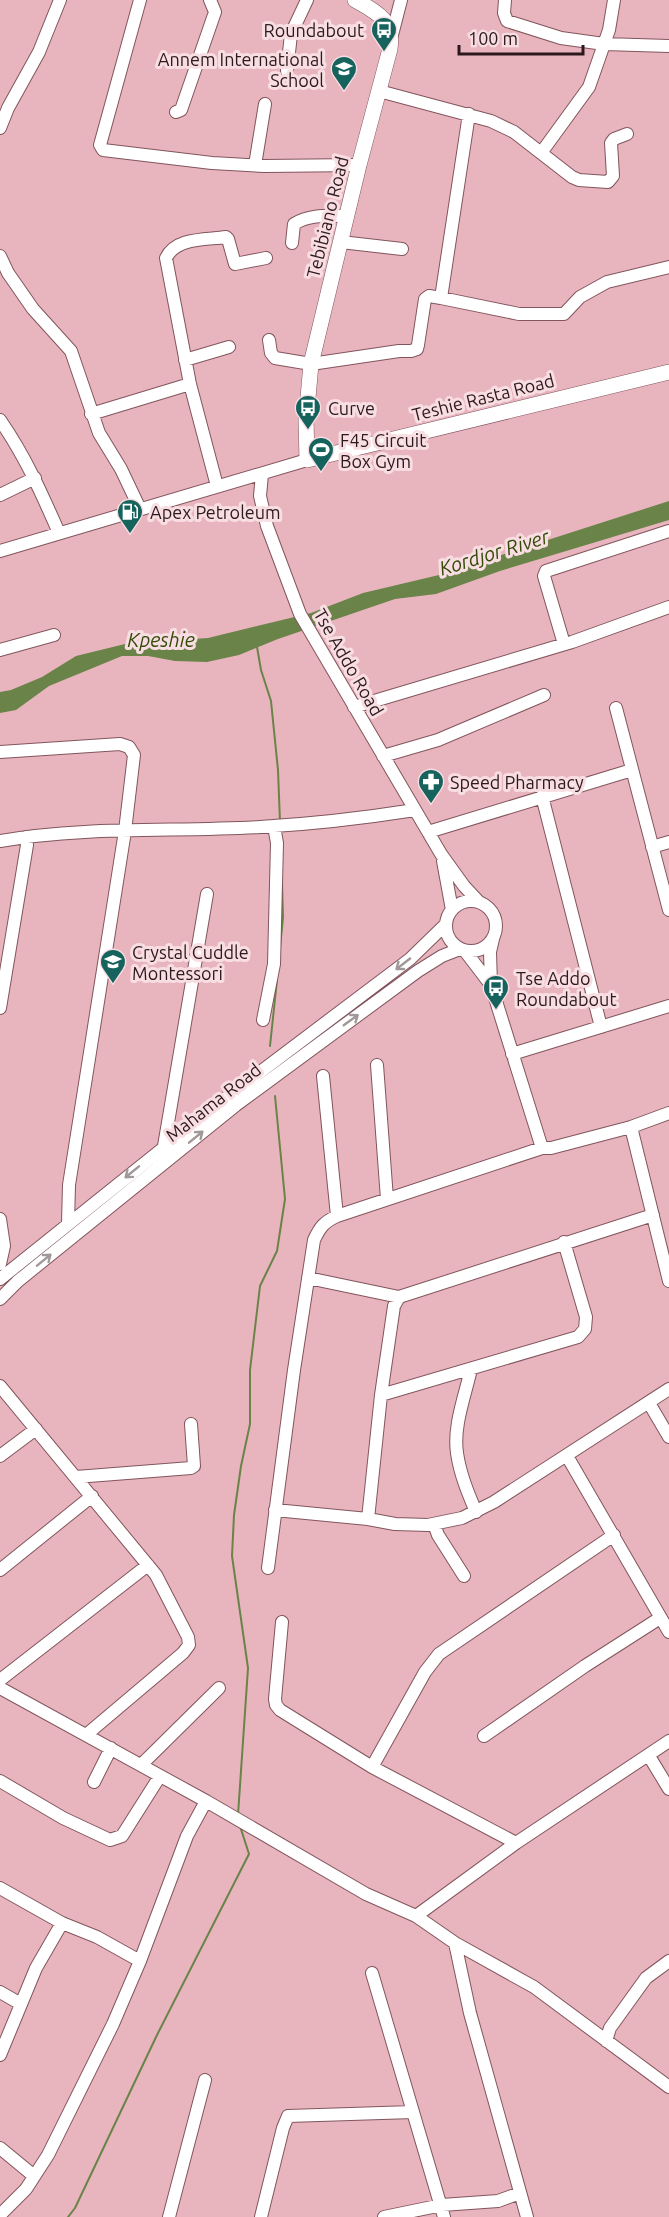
<svg xmlns="http://www.w3.org/2000/svg" width="669" height="2217" viewBox="0 0 669 2217" font-family="Ubuntu,sans-serif">
<style>
.water{fill:#6a8349}
.lines{fill:none;stroke-linecap:round;stroke-linejoin:round}
.stream{stroke:#6a8349;stroke-width:2}
.minor-casing{stroke:#82555d;stroke-width:14}
.major-casing{stroke:#82555d;stroke-width:16}
.minor{stroke:#fff;stroke-width:12}
.major{stroke:#fff;stroke-width:15}
.oneway{stroke:#a09899}
.labels{text-anchor:middle;dominant-baseline:central;stroke-width:6;stroke-linejoin:round;paint-order:stroke}
.poi-label{font-size:18px;fill:#2c191d;stroke:#f8dee2;text-anchor:start}
.street-label{font-size:18px;fill:#2c191d;stroke:#f8dee2}
.water-label{font-size:20px;font-style:italic;fill:#344b08;stroke:#f8dee2}
</style>
<rect width="100%" height="100%" fill="#e8b5be"/>
<path class="water" d="M669,501V520L500,571L436,594L395,599L278,639L239,655L207,662L175,661L148,656H122L49,686L16,710L0,713V692L11,690L42,677L76,656L129,643L208,638L311,613L363,593L439,575Z"/>
<g class="lines">
<path class="stream" d="M257,647L261,670L271,701L278,770L280,822
M280,948L283,918L282,882
M270,1046L277,980
M238,1815L248,1668L232,1556L234,1515L241,1466L250,1424V1370L260,1286L277,1251L285,1199L275,1096
M68,2217L75,2208L157,2035L249,1854L240,1826"/>
<defs>
<path id="minor" d="M140,0L100,145L103,150L212,163L264,166L359,165
M505,0L504,13L507,21L561,38L604,44L669,46
M392,35L401,0
M287,71L291,34L307,0
M379,91L491,121L514,132L572,177L579,180L608,182L613,176L611,143L614,139L627,134
M176,112L181,110L215,12L210,0
M469,114L441,298L519,314H564L580,297L607,282L669,267
M0,128L8,108L39,52L60,0
M541,153L589,87L609,30L614,0
M255,165L265,104
M341,242L402,249
M292,243L294,224C310,214 328,216 347,216
M0,256L8,273L33,309L71,351L99,433L121,469L140,509
M269,340L271,353L275,358L311,364L399,351H411L417,349L418,345L425,299L429,296L441,298
M185,360L229,347
M91,414L190,384
M0,420C25,456 42,494 59,533
M262,474L260,496L267,526L300,614L441,854L464,886L478,901
M217,486L190,384L166,258C176,237 206,240 226,237L228,239L235,264L266,258
M0,495L35,478
M0,551L307,460
M564,644L544,576L546,571L669,531
M0,650L54,635
M354,707L572,642L669,607
M616,708L669,910
M0,752L120,744L129,747L134,755L125,831L69,1185L68,1223
M383,756L438,740L544,695
M542,796L601,1027
M428,832L632,770
M0,841C85,826 174,832 260,827C312,824 364,818 415,810
M652,847L669,842
M443,861L452,910
M446 926a25 25 0 1 1 50 0a25 25 0 1 1-50 0Z
M493,939L490,952L491,985L542,1148
M465,951L491,985
M0,1008L27,845L26,837
M263,1020L274,964L277,843L274,826
M512,1054L669,1006
M377,1065L387,1199
M323,1076L337,1216
M631,1127L669,1281
M164,1146L207,894
M0,1219L4,1246L0,1264
M308,1278L399,1297
M0,1279L231,1094L410,959L446,924
M0,1299L18,1281L236,1105L418,971L442,956L460,949
M471,1369C465,1396 453,1426 457,1453C460,1474 468,1493 476,1512
M0,1386L156,1575L188,1637L189,1645L183,1653L86,1735
M381,1395L578,1337L585,1329L586,1317L564,1242
M649,1403L669,1437
M0,1456L36,1429
M567,1456L669,1632
M76,1477L191,1468L194,1466L191,1424
M275,1510L368,1519L395,1524L428,1525L462,1518L494,1502L669,1389
M368,1519L381,1395L394,1306L399,1297L653,1215
M434,1524L438,1535L464,1576
M268,1568L294,1370L314,1240C320,1227 324,1222 337,1216L542,1148H551L631,1127L669,1113
M0,1570L92,1496
M282,1622L275,1699L276,1705L280,1710L372,1767L516,1843
M0,1680L148,1565
M0,1688L206,1801L366,1894L416,1916L455,1943L534,1987L669,2087
M484,1736L585,1666L660,1618
M649,1756L669,1789
M141,1765L219,1688
M372,1767L425,1672L439,1654L614,1535
M0,1781L63,1818L110,1840L122,1836L160,1776
M94,1782L111,1748
M0,1888L62,1923
M416,1916L516,1843L669,1741
M455,1943L470,2013L527,2217
M372,1973L444,2217
M0,1992L21,2004
M606,2041L610,2028L646,1978L669,1961
M0,2055L36,1968L62,1923L97,1937L140,1961L187,1836L206,1801
M0,2148L34,2176
M0,2215L26,2189L48,2155L113,2024L140,1961
M169,2217L205,2080
M261,2217L283,2128L288,2116L413,2112
M384,2217L442,2205L498,2201L520,2193"/>
<path id="major" d="M355,0C378,13 394,20 390,49L359,165L311,364L306,420L307,460L669,372"/>
</defs>
<use href="#minor" class="minor-casing"/>
<use href="#major" class="major-casing"/>
<use href="#minor" class="minor"/>
<use href="#major" class="major"/>
</g>
<defs><path id="oneway-shaft" d="M-6 0H5M1.5-3L5.5 0L1.5 3" fill="none" stroke-width="1.6" stroke-linecap="round" stroke-linejoin="round" transform="scale(1.5)"/></defs>
<g class="oneway">
<use href="#oneway-shaft" transform="translate(403 964) rotate(142)"/>
<use href="#oneway-shaft" transform="translate(351 1020) rotate(-36)"/>
<use href="#oneway-shaft" transform="translate(196 1137) rotate(-39)"/>
<use href="#oneway-shaft" transform="translate(132 1172) rotate(141)"/>
<use href="#oneway-shaft" transform="translate(44 1260) rotate(-39)"/>
</g>
<defs>
<symbol id="bus-pin" viewBox="-11 -11 22 30"><path d="M0 17L-7.5 6A9.5 9.5 0 1 1 7.5 6Z" fill="#16635e" stroke="#f8dee2"/><path d="M-5-6H5V4H4V6H2V4H-2V6H-4V4H-5ZM-3.5-4V0h7V-4ZM-3.5 1.2v1.5H-2V1.2ZM2 1.2v1.5H3.5V1.2Z" fill="#fff"/></symbol>
<symbol id="school-pin" viewBox="-11 -11 22 30"><path d="M0 17L-7.5 6A9.5 9.5 0 1 1 7.5 6Z" fill="#16635e" stroke="#f8dee2"/><path d="M0-5L7-2L0 1L-7-2ZM-4 1L0 2.5L4 1V4Q0 6-4 4Z" fill="#fff"/></symbol>
<symbol id="stadium-pin" viewBox="-11 -11 22 30"><path d="M0 17L-7.5 6A9.5 9.5 0 1 1 7.5 6Z" fill="#16635e" stroke="#f8dee2"/><path d="M0-5a6.5 5 0 1 0 0 10a6.5 5 0 1 0 0-10ZM-3.5-1.8h7v3.6h-7Z" fill="#fff"/></symbol>
<symbol id="fuel-pin" viewBox="-11 -11 22 30"><path d="M0 17L-7.5 6A9.5 9.5 0 1 1 7.5 6Z" fill="#16635e" stroke="#f8dee2"/><path d="M-5.5-6h7V0h2V4h1.3V-2.5L3-4.5l.8-.8L6-3V5H2.5V1h-1V6h-7ZM-4.2-4.7v3.2H.2V-4.7Z" fill="#fff"/></symbol>
<symbol id="pharmacy-pin" viewBox="-11 -11 22 30"><path d="M0 17L-7.5 6A9.5 9.5 0 1 1 7.5 6Z" fill="#16635e" stroke="#f8dee2"/><path d="M-2-6h4v4h4v4h-4v4h-4v-4h-4v-4h4Z" fill="#fff"/></symbol>
</defs>
<g fill-rule="evenodd">
<use href="#bus-pin" x="369" y="15" width="30" height="40"/>
<use href="#school-pin" x="329" y="54" width="30" height="40"/>
<use href="#bus-pin" x="293" y="393" width="30" height="40"/>
<use href="#stadium-pin" x="306" y="435" width="30" height="40"/>
<use href="#fuel-pin" x="115" y="497" width="30" height="40"/>
<use href="#pharmacy-pin" x="416" y="767" width="30" height="40"/>
<use href="#school-pin" x="98" y="947" width="30" height="40"/>
<use href="#bus-pin" x="481" y="973" width="30" height="40"/>
</g>
<g class="labels">
<g class="poi-label">
<text x="364" y="30" text-anchor="end">Roundabout</text>
<text x="324" y="59" text-anchor="end">Annem International<tspan x="324" dy="21">School</tspan></text>
<text x="328" y="408">Curve</text>
<text x="340" y="440">F45 Circuit<tspan x="340" dy="21">Box Gym</tspan></text>
<text x="150" y="512">Apex Petroleum</text>
<text x="450" y="782">Speed Pharmacy</text>
<text x="132" y="952">Crystal Cuddle<tspan x="132" dy="21">Montessori</tspan></text>
<text x="516" y="978">Tse Addo<tspan x="516" dy="21">Roundabout</tspan></text>
</g>
<g class="street-label">
<text transform="translate(327 217) rotate(-76)">Tebibiano Road</text>
<text transform="translate(483 397) rotate(-14)">Teshie Rasta Road</text>
<text transform="translate(349 662) rotate(60)">Tse Addo Road</text>
<text transform="translate(213 1102) rotate(-38)">Mahama Road</text>
</g>
<g class="water-label">
<text transform="translate(494 552) rotate(-17)">Kordjor River</text>
<text x="161" y="639">Kpeshie</text>
</g>
</g>
<path d="M459 45v9h124v-9" fill="none" stroke="#2c191d" stroke-width="3"/>
<text x="468" y="45" font-size="18" fill="#2c191d" stroke="#f8dee2" stroke-width="4.5" paint-order="stroke">100 m</text>
</svg>
